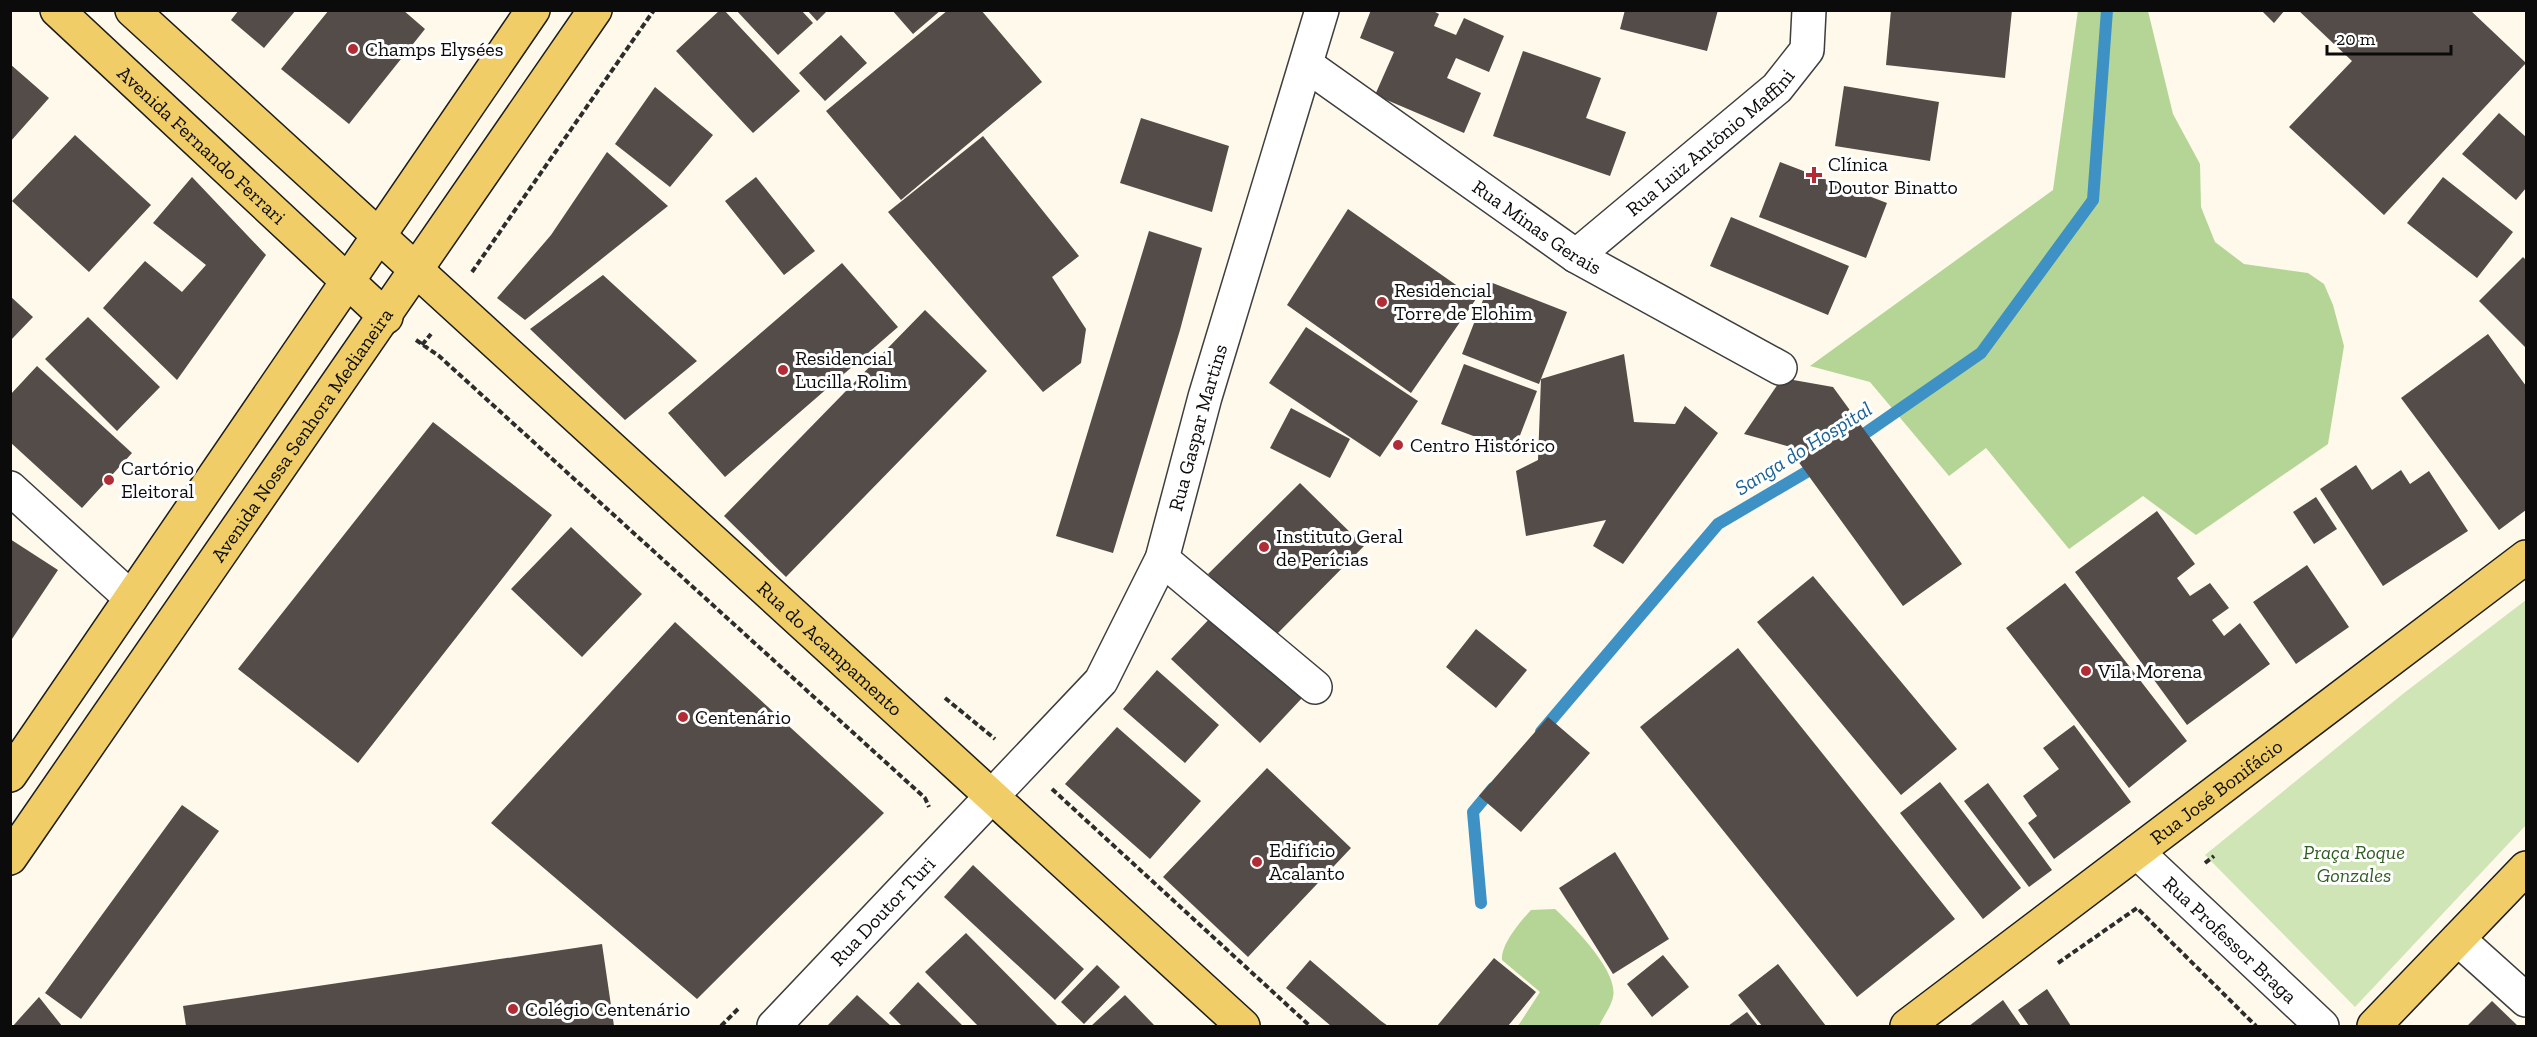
<svg xmlns="http://www.w3.org/2000/svg" width="2537" height="1037" viewBox="0 0 2537 1037" font-family="'Zilla Slab',serif">
<style>
.green{fill:#cfe5b6}
.forest{fill:#b4d596}
.lines{fill:none;stroke-linecap:round;stroke-linejoin:round}
.stream{stroke:#3d91c5;stroke-width:12}
.building{fill:#534c48}
.minor-casing{stroke:#3e3e3e;stroke-width:36}
.major-casing{stroke:#1c1c1c;stroke-width:36}
.path{stroke:#2d2d2d;stroke-width:4;stroke-dasharray:6 3;stroke-linecap:butt}
.minor{stroke:#fff;stroke-width:33}
.major{stroke:#f0cd67;stroke-width:33}
.poi-dot{fill:#b22c35;stroke:#fff;stroke-width:2}
.labels{text-anchor:middle;dominant-baseline:central;stroke-width:6;stroke-linejoin:round;paint-order:stroke}
.poi-label{font-size:20px;fill:#0b0b0b;stroke:#fff;text-anchor:start}
.street-label{font-size:20px;fill:#0b0b0b;stroke:#fff}
.park-label{font-size:20px;font-style:italic;fill:#2e5e20;stroke:#fff}
.water-label{font-size:21px;font-style:italic;fill:#1c6294;stroke:#fff}
</style>
<rect width="100%" height="100%" fill="#fef9ea"/>
<path class="green" d="M2526,600V825L2355,1007L2205,855L2404,693Z"/>
<path class="forest" d="M2078,10L2148,11L2173,114L2200,164L2201,207L2215,242L2244,264L2308,273L2324,284L2333,305L2344,346L2328,444L2196,535L2143,496L2069,549L1986,448L1949,476L1870,382L1810,366L2053,190Z
M1555,909C1572,925 1619,971 1613,997C1611,1007 1603,1017 1599,1026H1518L1540,992L1502,960C1501,944 1520,922 1531,910Z"/>
<g class="lines">
<path class="stream" d="M1854,441L1981,353L2093,200L2107,10
M1541,732L1718,524L1820,464
M1481,903L1473,812L1493,788"/>
</g>
<path class="building" d="M239,10H296L264,48L231,20Z
M329,10H403L425,29L349,124L281,69Z
M720,10H724L800,91L753,133L676,51Z
M736,10H801L813,23L778,55Z
M807,10H828L817,21Z
M892,10H941L913,34Z
M948,10H981L1042,82L901,200L826,111Z
M1371,10H1431L1439,14L1434,26L1456,35L1464,18L1504,36L1489,72L1456,58L1447,78L1481,93L1464,133L1375,95L1394,52L1360,38Z
M1625,10H1718L1707,51L1620,29Z
M1891,10H2012L2005,78L1886,65Z
M2261,10H2285L2274,23Z
M2298,10H2470L2526,63L2384,215L2289,127L2352,61Z
M841,35L867,63L825,101L799,73Z
M1523,51L1601,78L1586,118L1626,132L1610,176L1493,136Z
M10,64L49,98L10,142Z
M1844,86L1939,102L1930,161L1835,146Z
M655,87L713,135L670,187L615,144Z
M2499,113L2526,137V188L2516,200L2462,154Z
M1141,118L1229,146L1212,212L1120,183Z
M75,135L151,205L89,272L12,201Z
M983,136L1079,256L1052,277L1086,329L1081,363L1043,392L888,212Z
M607,152L668,206L525,320L497,298L551,235Z
M1780,162L1887,203L1866,258L1759,217Z
M192,177L266,255L177,380L103,308L145,261L182,292L206,265L153,223Z
M756,177L815,251L784,275L725,201Z
M2443,177L2513,232L2477,278L2407,223Z
M1348,209L1476,299L1411,393L1287,305Z
M1731,217L1849,266L1828,315L1710,266Z
M1149,231L1202,248L1180,330L1113,553L1056,536Z
M2523,257L2526,260V348L2479,301Z
M842,263L898,327L725,477L668,413Z
M603,275L697,361L625,420L530,329Z
M1490,282L1567,312L1539,384L1462,354Z
M10,296L33,317L10,341Z
M925,310L987,371L786,577L724,516Z
M88,317L160,387L117,431L45,359Z
M1306,327L1418,401L1380,457L1269,383Z
M2488,334L2526,386V510L2499,530L2401,398Z
M1624,354L1634,422L1675,424L1685,406L1718,433L1623,564L1593,546L1606,520L1526,536L1516,471L1538,460L1541,379Z
M1464,364L1537,391L1514,451L1441,424Z
M37,366L132,453L82,508L10,442V395Z
M1782,378L1833,387L1962,564L1903,606L1787,446L1744,434Z
M1291,408L1350,439L1330,478L1270,448Z
M433,422L552,515L358,763L238,669Z
M2356,465L2372,490L2401,470L2410,484L2429,471L2468,531L2383,586L2320,489Z
M1300,483L1364,546L1273,638L1208,574Z
M2316,497L2337,529L2314,544L2293,512Z
M2157,511L2195,564L2177,578L2190,596L2210,583L2229,608L2212,620L2224,636L2240,623L2270,664L2187,725L2075,572Z
M571,527L642,594L582,657L511,589Z
M10,539L58,570L10,642Z
M2307,565L2349,627L2296,664L2253,602Z
M1813,576L1957,749L1901,795L1757,622Z
M2065,583L2187,741L2129,788L2006,628Z
M1214,614L1302,698L1260,743L1171,659Z
M675,622L884,813L697,999L491,823Z
M1476,629L1527,670L1496,708L1446,667Z
M1738,648L1955,919L1857,997L1640,727Z
M1157,670L1219,725L1185,763L1123,709Z
M1548,717L1590,753L1521,832L1479,796Z
M2074,725L2131,802L2054,859L2028,823L2037,816L2023,796L2059,769L2043,748Z
M1117,727L1201,801L1150,859L1065,784Z
M1267,768L1351,848L1248,957L1163,877Z
M1940,782L2021,888L1983,919L1900,813Z
M1988,783L2052,870L2029,887L1964,801Z
M182,805L219,831L81,1019L45,993Z
M1615,852L1669,939L1613,974L1559,888Z
M973,865L1084,969L1055,1000L944,897Z
M966,933L1058,1026H978L925,972Z
M602,944L614,1026H186L183,1006Z
M1663,955L1689,987L1652,1017L1627,984Z
M1494,958L1536,992L1508,1026H1437Z
M1310,960L1381,1021L1388,1026H1331L1286,988Z
M1778,964L1826,1026H1762L1738,995Z
M1097,965L1120,987L1084,1024L1061,1002Z
M918,982L963,1026H902L889,1013Z
M2047,989L2071,1026H2029L2018,1010Z
M857,995L891,1026H827Z
M1125,995L1155,1026H1091Z
M39,997L62,1026H13L20,1018Z
M2003,1000L2021,1026H1969Z
M2492,1001L2518,1026H2467Z
M1747,1012L1758,1026H1728Z"/>
<g class="lines">
<defs>
<g id="minor">
<path id="s1" d="M1308,66L1576,256L1780,368"/>
<path id="s2" d="M1576,256L1777,88L1807,50L1809,10"/>
<path d="M10,488L131,598"/>
<path d="M1162,559L1315,687"/>
<path id="s3" d="M2137,852L2322,1026"/>
<path d="M2458,939L2526,1000"/>
<path id="s4" d="M774,1026L1101,681L1162,559L1205,397L1322,10"/>
</g>
<g id="major">
<path id="s5" d="M57,10L386,317"/>
<path id="s6" d="M132,10L1243,1026"/>
<path d="M10,775L533,10"/>
<path id="s7" d="M10,858L595,10"/>
<path id="s8" d="M1907,1026L2526,557"/>
<path d="M2374,1026L2526,868"/>
</g>
</defs>
<use href="#minor" class="minor-casing"/>
<use href="#major" class="major-casing"/>
<path class="path" d="M472,272L654,10
M416,340L439,356L925,798L929,807
M422,345L431,334
M945,698L995,739
M1052,789L1310,1026
M2205,863L2214,856
M2058,963L2137,908L2256,1026
M721,1026L739,1008"/>
<use href="#minor" class="minor"/>
<use href="#major" class="major"/>
</g>
<g class="poi-dot">
<circle cx="353" cy="49" r="6"/>
<path d="M1811 166h6v6h6v6h-6v6h-6v-6h-6v-6h6z"/>
<circle cx="1382" cy="302" r="6"/>
<circle cx="783" cy="370" r="6"/>
<circle cx="1398" cy="445" r="6"/>
<circle cx="109" cy="480" r="6"/>
<circle cx="1264" cy="547" r="6"/>
<circle cx="2086" cy="671" r="6"/>
<circle cx="683" cy="717" r="6"/>
<circle cx="1257" cy="862" r="6"/>
<circle cx="513" cy="1009" r="6"/>
</g>
<g class="labels">
<g class="poi-label">
<text x="365" y="49">Champs Elysées</text>
<text x="1828" y="164">Clínica<tspan x="1828" dy="23">Doutor Binatto</tspan></text>
<text x="1394" y="290">Residencial<tspan x="1394" dy="23">Torre de Elohim</tspan></text>
<text x="795" y="358">Residencial<tspan x="795" dy="23">Lucilla Rolim</tspan></text>
<text x="1410" y="445">Centro Histórico</text>
<text x="121" y="468">Cartório<tspan x="121" dy="23">Eleitoral</tspan></text>
<text x="1276" y="536">Instituto Geral<tspan x="1276" dy="23">de Perícias</tspan></text>
<text x="2098" y="671">Vila Morena</text>
<text x="695" y="717">Centenário</text>
<text x="1269" y="850">Edifício<tspan x="1269" dy="23">Acalanto</tspan></text>
<text x="525" y="1009">Colégio Centenário</text>
</g>
<g class="street-label">
<text stroke="none"><textPath href="#s2" startOffset="176">Rua Luiz Antônio Maffini</textPath></text>
<text stroke="none"><textPath href="#s5" startOffset="198">Avenida Fernando Ferrari</textPath></text>
<text stroke="none"><textPath href="#s1" startOffset="280">Rua Minas Gerais</textPath></text>
<text stroke="none"><textPath href="#s4" startOffset="748">Rua Gaspar Martins</textPath></text>
<text stroke="none"><textPath href="#s7" startOffset="514">Avenida Nossa Senhora Medianeira</textPath></text>
<text stroke="none"><textPath href="#s6" startOffset="946">Rua do Acampamento</textPath></text>
<text stroke="none"><textPath href="#s8" startOffset="388">Rua José Bonifácio</textPath></text>
<text stroke="none"><textPath href="#s4" startOffset="158">Rua Doutor Turi</textPath></text>
<text stroke="none"><textPath href="#s3" startOffset="128">Rua Professor Braga</textPath></text>
</g>
<g class="park-label">
<text x="2354" y="852">Praça Roque<tspan x="2354" dy="23">Gonzales</tspan></text>
</g>
<g class="water-label">
<text transform="translate(1803 448) rotate(-32)">Sanga do Hospital</text>
</g>
</g>
<rect width="2537" height="1037" fill="none" stroke="#0b0b0b" stroke-width="24"/>
<path d="M2327 45v9h124v-9" fill="none" stroke="#0b0b0b" stroke-width="3"/>
<text x="2336" y="45" font-size="18" fill="#0b0b0b" stroke="#ffffff" stroke-width="4.5" paint-order="stroke">20 m</text>
</svg>
